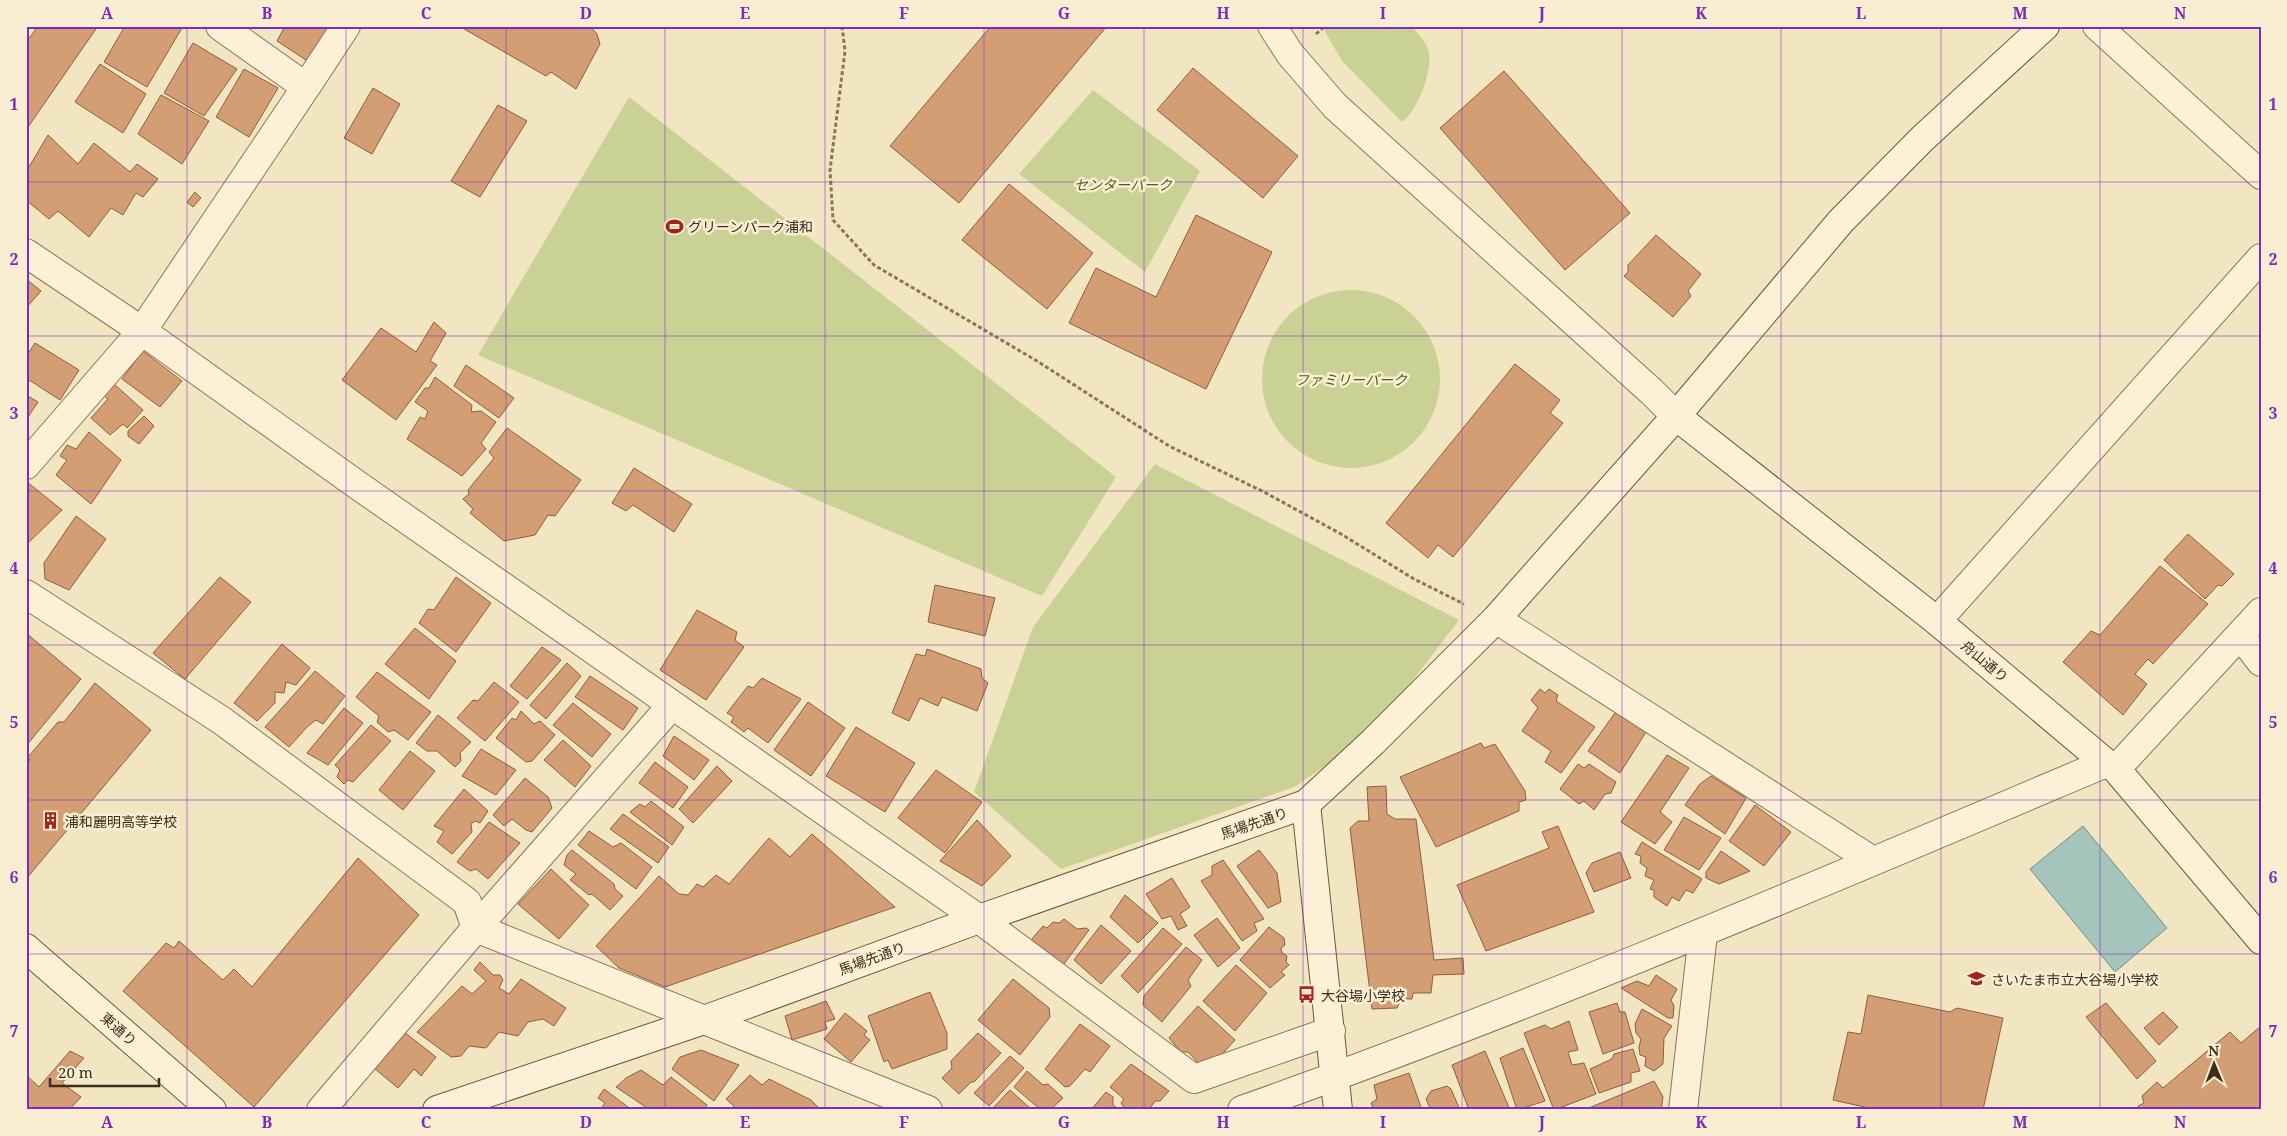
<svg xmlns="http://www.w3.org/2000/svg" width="2287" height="1136" viewBox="0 0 2287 1136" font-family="'Noto Serif','Noto Sans JP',serif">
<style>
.green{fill:#c9d294}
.water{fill:#a5c4bc;stroke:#6a948a}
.building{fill:#d49e74;stroke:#905e3a}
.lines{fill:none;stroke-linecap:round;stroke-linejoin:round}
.street-casing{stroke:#8e7557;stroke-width:30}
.secondary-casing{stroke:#70563a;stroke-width:30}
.path{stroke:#8e7557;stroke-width:3;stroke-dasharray:4 2.5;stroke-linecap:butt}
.street{stroke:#fcf1d6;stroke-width:28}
.secondary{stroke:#fcf1d6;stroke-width:28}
.grid{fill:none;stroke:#7b2cbf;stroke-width:1;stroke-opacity:0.55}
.labels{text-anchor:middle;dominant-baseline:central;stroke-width:5;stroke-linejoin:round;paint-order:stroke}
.park-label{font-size:14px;font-style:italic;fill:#4b5b21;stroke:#f9eed2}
.poi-label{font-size:14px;fill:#3c2d1d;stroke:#f9eed2;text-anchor:start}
.street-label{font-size:14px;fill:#3c2d1d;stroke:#f9eed2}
.neatline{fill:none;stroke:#7b2cbf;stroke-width:2}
.grid-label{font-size:16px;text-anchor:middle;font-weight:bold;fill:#7b2cbf}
</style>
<rect width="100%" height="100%" fill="#f2e5c2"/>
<path class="green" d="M1322,26H1411C1418,33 1427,43 1429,52C1432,72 1418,110 1402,122L1342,61Z
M1093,90L1200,171L1145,272L1019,174Z
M629,97L1116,477L1042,596L478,355Z
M1262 379a89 89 0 1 1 178 0a89 89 0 1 1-178 0Z
M1155,464L1459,620L1371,735L1294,787L1061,869L974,792L1033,627Z"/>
<path class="water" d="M2083,826L2167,928L2115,972L2030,869Z"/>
<path class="building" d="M38,26H98L28,127L26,126V43Z
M125,26H179L182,28L147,87L104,62Z
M285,26H334L312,64L277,41Z
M459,26H590L597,34L600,44L576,89L551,72L546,76Z
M991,26H1107L959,203L890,146Z
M193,43L237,69L204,116L164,93Z
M100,64L146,94L123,133L75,102Z
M1193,68L1298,156L1263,198L1157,110Z
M244,69L278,88L249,137L216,117Z
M1504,71L1630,213L1565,270L1440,128Z
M373,88L400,104L372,154L344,138Z
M161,95L209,121L182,164L138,134Z
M498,105L527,121L480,197L451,181Z
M48,135L78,164L94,143L130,172L137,164L158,179L143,197L136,193L123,215L111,208L89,237L58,211L49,219L26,200V172Z
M1009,184L1093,253L1047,309L962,240Z
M195,192L201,198L193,207L187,202Z
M1196,215L1272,252L1206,389L1069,323L1096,268L1156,297Z
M1656,235L1701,274L1688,291L1691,296L1673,317L1624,276L1628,272V265Z
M26,279L41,291L26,308Z
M434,322L446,333L430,361L437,365L396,420L342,380L381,328L416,352Z
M35,343L79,370L60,400L26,378V357Z
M143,351L182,381L160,407L122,379Z
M1515,364L1560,400L1550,413L1563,423L1453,557L1438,545L1428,558L1386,523Z
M466,365L514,398L499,418L454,386Z
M435,377L472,405L471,412L481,411L496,422L481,443L486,449L462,476L407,439L420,417L425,419L428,411L415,402L425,388H429Z
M114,384L143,410L127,428L123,424L110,435L91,418L108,399L102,394Z
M26,395L38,402L26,420Z
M144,416L154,426L139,444L128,436V431Z
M507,428L581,480L555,516L548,515L535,535L504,541L470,513L473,509L463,499L469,494L468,490L494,458L489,452Z
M89,432L121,460L91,504L56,475L67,460L60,456L67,445L76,449Z
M634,468L692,504L674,532L633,505L626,511L612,503Z
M27,482L62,510L26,545V483Z
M76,516L106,539L69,590L45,579L44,563Z
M2188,534L2234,574L2222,586L2218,585L2205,599L2164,560Z
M2160,566L2208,604L2153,664L2148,659L2135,674L2147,684L2123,715L2063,662L2091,631L2100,635Z
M220,577L251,602L185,679L153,653Z
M456,577L491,603L456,652L419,623L428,609L434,610Z
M935,585L995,598L985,636L928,622Z
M697,610L737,632L735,640L744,647L706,700L660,670Z
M415,628L456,661L429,699L385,664Z
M26,633L81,679L26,746Z
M282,644L310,668L296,685L286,682L284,693L275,692V703L257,721L234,703Z
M542,647L561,660L527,699L510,686Z
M927,649L981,669L982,678L988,683L977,711L942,697L938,706L920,698L909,721L892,713L916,654L925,656Z
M567,663L581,676L546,719L530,705Z
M315,671L345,696L323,724L316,720L308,726L289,747L265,727Z
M377,672L431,712L408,740L394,730L388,732L377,722L379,716L356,697Z
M590,676L638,708L623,730L575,697Z
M762,678L801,699L768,743L748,728L744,732L731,722L734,717L727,713L748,686L753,688Z
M494,682L519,702L485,741L457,718L473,700L478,701Z
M95,683L151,730L26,879V764L30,760L28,757L58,722H64Z
M1540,689L1545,693L1549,689L1558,695L1556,701L1595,727L1561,773L1545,762L1551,751L1522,731L1538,708L1531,700Z
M808,702L845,728L811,776L774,750Z
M573,703L611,734L592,757L553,725Z
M344,708L363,723L328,765L307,753Z
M1617,710L1646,732L1620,773L1588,751Z
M521,711L534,724L540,721L555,735L532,761L526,762L496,738L512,718L516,720Z
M438,715L471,742L460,753L461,761L455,767L437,751H427L416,743Z
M371,725L391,741L353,782L348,780L344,784L337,777L340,770L335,765Z
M856,727L915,763L885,812L826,776Z
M674,736L709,760L694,780L663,756Z
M563,740L591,766L575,787L544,760Z
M1481,743L1484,748L1495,744L1525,791L1526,800L1519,802V811L1436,847L1400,777Z
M481,749L516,770L496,795L462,776Z
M410,751L435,771L403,810L379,790Z
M1667,755L1689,768L1660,812L1672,822L1655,844L1621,822Z
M655,762L688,787L673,808L639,783Z
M1578,764L1584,768L1589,764L1616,782L1611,793L1605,794L1594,810L1584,801L1579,804L1560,789Z
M717,766L732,781L693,823L679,809Z
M936,770L982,802L945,853L898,818Z
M1711,776L1746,798L1725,834L1685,805L1700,784Z
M525,778L548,797L552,808L532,832L526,830L512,819L504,826L493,815Z
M1386,786L1387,814L1395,819H1416L1434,960L1463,958L1464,974L1433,975L1431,993H1413L1412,999H1401L1397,1008L1372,1009L1350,828L1358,821H1369L1367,787Z
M464,789L488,811L480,823L475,821L471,824L472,832L452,854L437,842L444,831L434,826Z
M651,801L684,827L672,845L630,812L640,804L645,807Z
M1755,805L1791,832L1764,866L1729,841Z
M623,814L669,847L658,863L610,829Z
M1684,817L1721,838L1699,870L1664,850Z
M977,820L1011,856L982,886L940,861Z
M489,822L520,843L488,879L476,869L470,871L457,862Z
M1558,826L1594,912L1486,951L1457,885L1549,848L1542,832Z
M589,831L613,847L621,843L652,867L636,889L578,845Z
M812,834L895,907L665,987L619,968L596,946L659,876L679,894L688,895L697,884L703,887L716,875L729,884L769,838L790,857Z
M1642,842L1702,879L1693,893L1686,890L1679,901L1672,897L1667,906L1654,897V890L1650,889L1654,880L1645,876L1647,868L1640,863L1641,856L1635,854Z
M572,850L614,884L615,889L623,896L610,910L592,894L589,895L570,880L576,874L564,865L567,855Z
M1259,850L1277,873L1281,902L1268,908L1237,866Z
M1721,851L1750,871L1719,884L1706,878V872Z
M1620,852L1631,878L1594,892L1586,873L1592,863Z
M358,858L419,915L254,1107L123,991L166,943L174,948L179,941L223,980L234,969L252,987Z
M1223,860L1264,919L1254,923L1257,931L1242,941L1201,881L1212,875V866Z
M551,869L589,905L559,939L518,904Z
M1172,878L1190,907L1180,914L1187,926L1178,930L1171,916L1162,919L1146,894Z
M1125,895L1158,923L1138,943L1110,917Z
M1217,918L1240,948L1218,967L1194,935Z
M1064,919L1077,929L1086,928L1089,930L1061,968L1031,940L1043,926L1047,928L1053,922L1059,923Z
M1101,925L1131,951L1101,984L1074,960Z
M1269,927L1284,938L1285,945L1281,948L1282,953L1287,956L1286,962L1289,965L1281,972L1285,975L1270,988L1240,960Z
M1163,928L1182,944L1138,993L1121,976Z
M1186,947L1202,960L1188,980L1191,986L1162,1022L1143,1005L1144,996Z
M480,962L493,975H500L503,980L499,988L509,994L521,979L566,1008L554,1026L543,1019L528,1022L518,1036L499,1032L486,1048L469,1046L461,1056L451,1057L417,1032L462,986L472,994L486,981L474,970Z
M1236,965L1267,993L1235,1031L1203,1001Z
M1656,975L1677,989L1671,1000L1674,1006L1673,1018H1668L1621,988L1637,981L1649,986Z
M1013,979L1049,1008L1050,1017L1020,1055L978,1020Z
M930,992L947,1033V1049L892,1069L888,1060L884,1062L868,1016Z
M1868,995L1950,1012L1957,1008L2003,1018L1983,1110H1878L1833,1100L1848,1032L1861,1034Z
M826,1001L835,1019L825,1022L827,1029L792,1040L785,1016Z
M1617,1003L1620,1012H1625L1634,1043L1603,1054L1589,1012Z
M2106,1003L2156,1061L2137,1079L2086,1017Z
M1198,1006L1235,1040L1213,1064L1203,1068L1188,1052H1181L1169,1038Z
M1642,1009L1672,1026L1664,1038L1663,1064L1654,1071L1645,1066L1646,1057L1640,1055L1639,1047L1641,1039L1636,1033L1635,1024Z
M2163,1012L2178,1027L2159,1045L2144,1028Z
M845,1013L867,1031L864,1035L870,1040L851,1062L824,1039Z
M1569,1021L1578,1050L1568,1052L1572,1065L1584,1063L1596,1094L1554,1110L1524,1033L1545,1025L1551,1029Z
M1080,1024L1110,1046L1090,1072L1085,1069L1070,1086L1065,1087L1045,1069Z
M2261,1026V1110H2140L2138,1106L2144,1103L2142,1096L2157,1082L2163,1088L2230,1032L2241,1043Z
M404,1032L436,1057L421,1076L414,1069L398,1088L374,1068Z
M978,1033L1001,1053L974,1082H971L959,1094L942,1078L952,1068L951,1061Z
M1523,1048L1545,1101L1517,1110L1500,1058Z
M1633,1049L1640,1071L1631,1073V1082L1599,1093L1590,1069L1612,1059L1614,1054Z
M701,1050L739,1065L714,1101L672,1069L680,1057Z
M70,1051L84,1058L62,1083L81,1097L69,1110H26V1075L39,1087Z
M1485,1051L1510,1110H1469L1452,1065Z
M1010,1056L1024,1068L989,1106L974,1093Z
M1131,1064L1169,1091L1160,1101H1155L1149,1110H1126L1121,1103L1124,1099L1110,1087Z
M641,1070L663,1085L671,1077L707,1105L703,1110H650L616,1087L626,1078Z
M1027,1071L1043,1085L1048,1084L1063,1098L1050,1110H1041L1014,1087Z
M1409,1073L1422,1110H1374L1371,1103L1377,1099L1374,1085Z
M750,1075L762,1085L769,1079L811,1100L821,1110H731L734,1106L726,1099Z
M1654,1081L1663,1097L1661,1110H1584Z
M1447,1086L1451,1089L1460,1110H1431L1426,1099L1431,1091Z
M604,1089L632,1110H600L605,1103L598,1098Z
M1010,1090L1032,1110H991Z
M1106,1092L1113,1097V1105L1120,1110H1091Z"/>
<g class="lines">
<defs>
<path id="street" d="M1272,26L1290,54L1335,106L1652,392L1676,416
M2097,26L2261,175
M306,87L346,26
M26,253L142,331L356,484L979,919L1194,1079L1331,1031
M26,465L142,331L306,87L220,26
M26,594L221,720L467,902L476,928L928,1110
M1496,619L1873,861
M1937,621L2261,258
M2240,635L2261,662
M2116,769L2261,612
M321,1110L476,928L672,705
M1242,1110C1535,1006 1820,884 2106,763
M1683,1110L1703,934"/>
<path id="secondary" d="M1676,416L1937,621L2106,763L2116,769L2261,940
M26,948L212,1110
M437,1110L704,1020L979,919L1306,804
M1338,1110L1306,804L1373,742L1496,619L1676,416L1841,221L1922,139L2045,26"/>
</defs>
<use href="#street" class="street-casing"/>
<use href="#secondary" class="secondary-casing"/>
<path class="path" d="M842,26L845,51L830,170L833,220L874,265L1037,361L1169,446L1264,492L1341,534L1414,579L1464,604
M1316,34L1325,26"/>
<use href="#street" class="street"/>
<use href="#secondary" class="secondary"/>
</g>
<path class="grid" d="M187,26V1110M346,26V1110M506,26V1110M665,26V1110M825,26V1110M984,26V1110M1144,26V1110M1303,26V1110M1462,26V1110M1622,26V1110M1781,26V1110M1941,26V1110M2100,26V1110M26,182H2261M26,336H2261M26,491H2261M26,645H2261M26,800H2261M26,954H2261"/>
<defs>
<symbol id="stadium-bare" viewBox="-9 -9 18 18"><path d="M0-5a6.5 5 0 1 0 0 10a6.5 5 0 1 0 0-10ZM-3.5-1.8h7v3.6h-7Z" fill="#a32321" stroke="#f9eed2" stroke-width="2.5" paint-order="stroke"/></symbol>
<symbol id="building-bare" viewBox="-9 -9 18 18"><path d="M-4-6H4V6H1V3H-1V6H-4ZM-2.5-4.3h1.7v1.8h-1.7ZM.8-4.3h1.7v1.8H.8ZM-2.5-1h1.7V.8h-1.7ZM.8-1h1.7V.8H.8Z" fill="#a32321" stroke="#f9eed2" stroke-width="2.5" paint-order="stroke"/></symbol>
<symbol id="school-bare" viewBox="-9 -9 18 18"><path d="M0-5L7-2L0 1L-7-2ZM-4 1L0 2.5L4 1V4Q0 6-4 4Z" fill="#a32321" stroke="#f9eed2" stroke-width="2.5" paint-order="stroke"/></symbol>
<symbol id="bus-bare" viewBox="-9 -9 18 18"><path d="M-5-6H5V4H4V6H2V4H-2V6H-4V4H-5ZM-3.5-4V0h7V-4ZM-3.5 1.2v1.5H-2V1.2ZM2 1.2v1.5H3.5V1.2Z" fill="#a32321" stroke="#f9eed2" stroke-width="2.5" paint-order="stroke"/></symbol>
</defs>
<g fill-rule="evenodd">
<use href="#stadium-bare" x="662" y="214" width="25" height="25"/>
<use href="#building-bare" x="38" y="808" width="25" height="25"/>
<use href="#school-bare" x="1964" y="966" width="25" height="25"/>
<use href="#bus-bare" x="1294" y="982" width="25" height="25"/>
</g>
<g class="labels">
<g class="park-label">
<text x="1123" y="184">センターパーク</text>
<text x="1351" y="379">ファミリーパーク</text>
</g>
<g class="poi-label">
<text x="688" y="226">グリーンパーク浦和</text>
<text x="65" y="821">浦和麗明高等学校</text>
<text x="1991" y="979">さいたま市立大谷場小学校</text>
<text x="1321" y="995">大谷場小学校</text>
</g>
<g class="street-label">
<text transform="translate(1985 661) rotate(40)">舟山通り</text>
<text transform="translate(1254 823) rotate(-19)">馬場先通り</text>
<text transform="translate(872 958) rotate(-20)">馬場先通り</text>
<text transform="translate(119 1029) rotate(41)">東通り</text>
</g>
</g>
<rect width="2287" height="1136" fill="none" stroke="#f9eed2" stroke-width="55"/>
<g transform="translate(2214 1064) rotate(359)" stroke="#f9eed2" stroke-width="4" paint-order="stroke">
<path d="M0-4L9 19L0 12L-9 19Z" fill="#3c2d1d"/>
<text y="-8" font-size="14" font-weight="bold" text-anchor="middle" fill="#3c2d1d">N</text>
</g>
<path d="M50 1078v8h109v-8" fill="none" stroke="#3c2d1d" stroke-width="2.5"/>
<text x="58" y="1078" font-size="15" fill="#3c2d1d" stroke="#f9eed2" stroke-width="4" paint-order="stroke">20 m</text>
<rect x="28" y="28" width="2232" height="1080" class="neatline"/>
<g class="grid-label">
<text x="107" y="19">A</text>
<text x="267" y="19">B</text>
<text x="426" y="19">C</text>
<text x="586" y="19">D</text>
<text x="745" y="19">E</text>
<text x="904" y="19">F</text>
<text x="1064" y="19">G</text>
<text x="1223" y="19">H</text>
<text x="1383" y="19">I</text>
<text x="1542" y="19">J</text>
<text x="1701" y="19">K</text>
<text x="1861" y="19">L</text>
<text x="2020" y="19">M</text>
<text x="2180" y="19">N</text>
<text x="14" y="110">1</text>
<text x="2273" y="110">1</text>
<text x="14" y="265">2</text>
<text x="2273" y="265">2</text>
<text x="14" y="419">3</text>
<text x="2273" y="419">3</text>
<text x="14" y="574">4</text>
<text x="2273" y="574">4</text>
<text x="14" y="728">5</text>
<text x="2273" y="728">5</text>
<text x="14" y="883">6</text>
<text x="2273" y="883">6</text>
<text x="14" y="1037">7</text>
<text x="2273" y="1037">7</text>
<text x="107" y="1128">A</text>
<text x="267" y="1128">B</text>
<text x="426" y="1128">C</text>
<text x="586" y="1128">D</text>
<text x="745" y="1128">E</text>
<text x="904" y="1128">F</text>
<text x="1064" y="1128">G</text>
<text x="1223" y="1128">H</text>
<text x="1383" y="1128">I</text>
<text x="1542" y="1128">J</text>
<text x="1701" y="1128">K</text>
<text x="1861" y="1128">L</text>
<text x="2020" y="1128">M</text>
<text x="2180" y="1128">N</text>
</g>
</svg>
